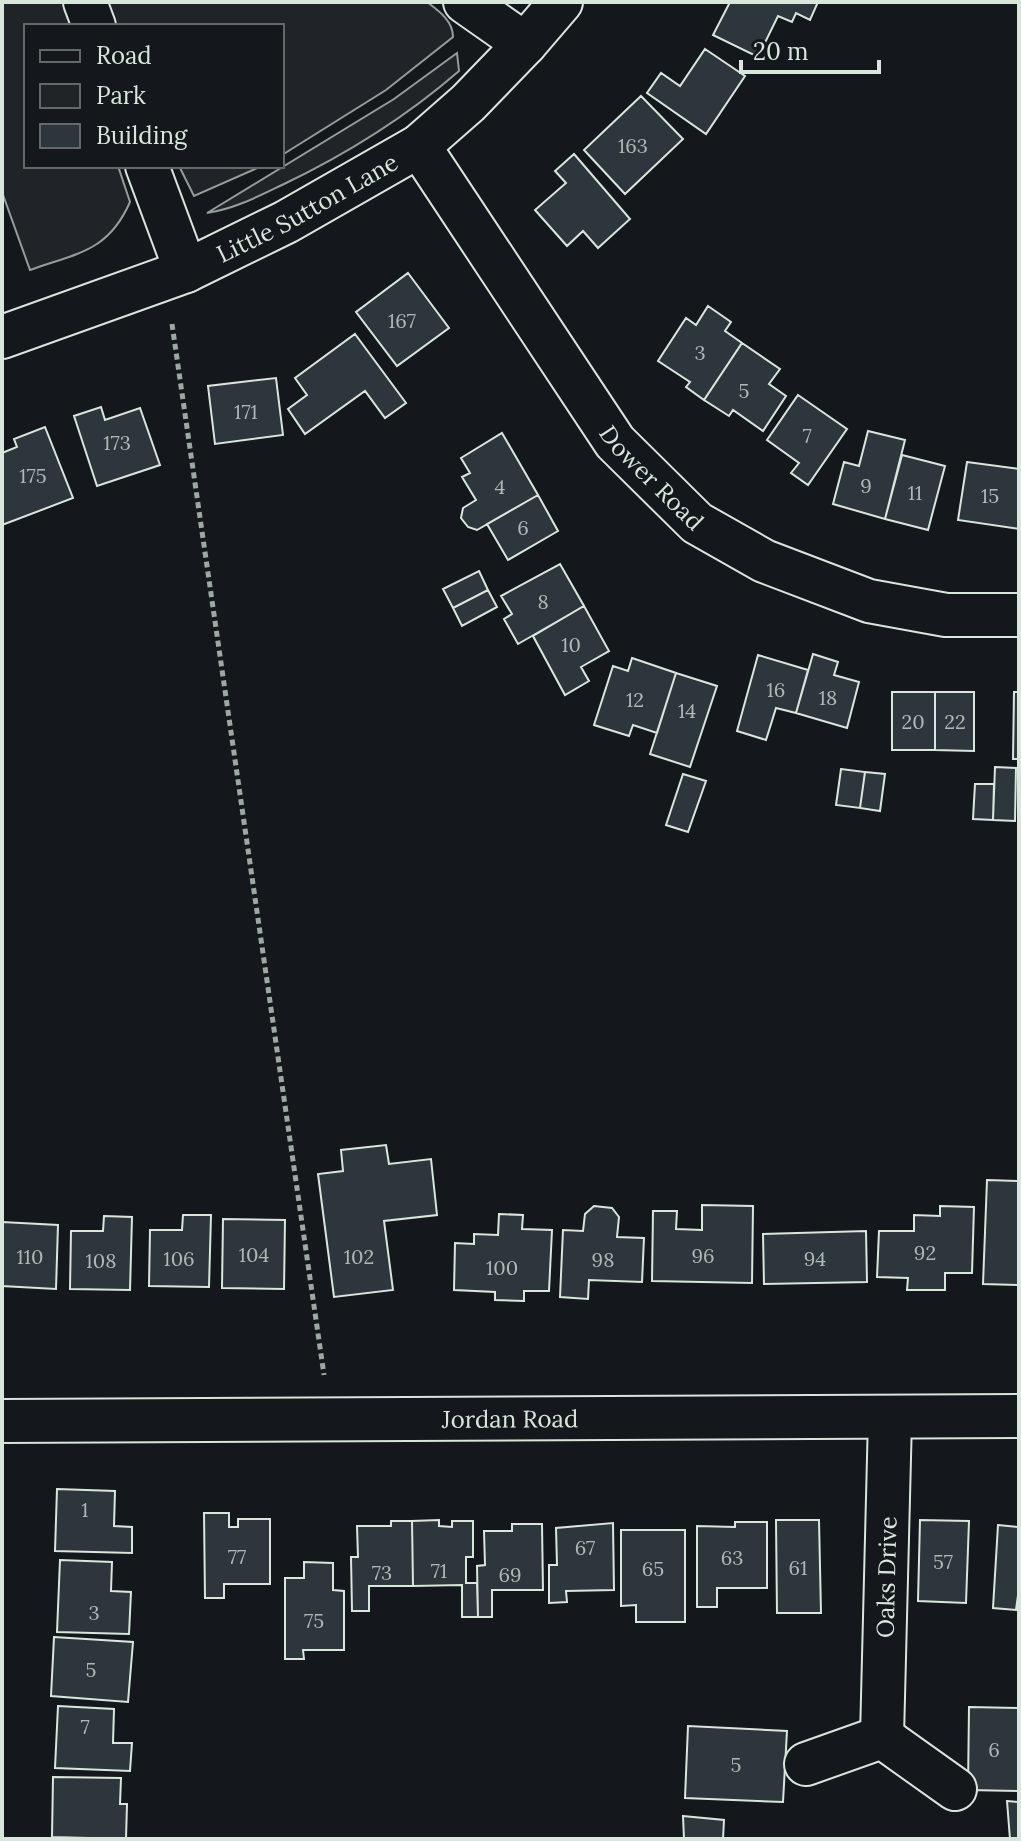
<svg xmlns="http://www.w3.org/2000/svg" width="1021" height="1841" viewBox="0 0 1021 1841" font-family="Lora,serif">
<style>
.green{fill:#202428;stroke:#939e99;stroke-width:2}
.building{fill:#2c363c;stroke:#d8e6dc;stroke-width:2}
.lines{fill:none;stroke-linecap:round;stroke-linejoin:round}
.minor-casing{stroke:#d8e6dc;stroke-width:46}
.path{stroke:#9da8a2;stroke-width:5;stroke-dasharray:6 4;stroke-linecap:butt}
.minor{stroke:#14181c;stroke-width:42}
.labels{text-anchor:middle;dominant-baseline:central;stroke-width:6;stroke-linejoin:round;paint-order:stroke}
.number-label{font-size:20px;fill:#adbab4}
.street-label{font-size:24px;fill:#d8e6dc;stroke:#14181c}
</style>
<rect width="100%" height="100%" fill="#14181c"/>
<path class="green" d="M2,2H65L72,26H26V166H118L130,202C108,252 77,253 30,270L2,192Z
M104,2H427C439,11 453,21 453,37L386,90L282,155V26H115Z
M457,53L459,71C406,117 345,155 282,185C257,197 234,209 207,213L394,99Z
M179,166H262L194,196Z"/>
<path class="building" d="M730,2H818L810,20L796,13L792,22L778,16L758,57L713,35Z
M705,49L745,76L706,134L647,93L661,73L680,86Z
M641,96L683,139L625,194L584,150Z
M574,154L630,219L598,248L583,231L567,246L535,210L566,183L555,171Z
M408,273L449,328L397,366L356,312Z
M708,306L731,322L725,331L742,343L704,400L686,387L690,382L658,361L686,318L696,325Z
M355,334L406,403L385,418L365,391L305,434L288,409L307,395L295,378Z
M742,343L780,369L769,384L786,396L763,431L733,410L729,416L704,400Z
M276,378L283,435L215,444L208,386Z
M798,395L847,429L808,485L791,473L799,463L767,440Z
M101,407L105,420L140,408L160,465L97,486L74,416Z
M45,427L73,498L2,525V453L17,447L14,439Z
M868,431L905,440L885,519L833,504L844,462L859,466Z
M502,433L538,495L477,530L468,527L461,518L463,508L476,500L462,477L470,473L461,458Z
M902,455L945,466L928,530L885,519Z
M967,462L1019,469V529L958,520Z
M538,495L558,531L508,560L487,524Z
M560,564L584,606L518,644L504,619L512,614L501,596Z
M479,571L488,590L453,608L443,589Z
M488,590L497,607L462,626L453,608Z
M584,606L609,651L581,667L589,681L565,695L533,636Z
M813,654L838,662L834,675L859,682L847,728L796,713Z
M758,655L808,670L796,713L776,708L766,740L737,731Z
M632,658L676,673L657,733L633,725L629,736L594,725L613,666L628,671Z
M676,673L717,686L690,767L650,754Z
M892,692H935V750H892Z
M935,692H974V751L935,750Z
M1014,692H1019V759H1013Z
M995,767L1016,768L1015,821L993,820Z
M841,769L865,772L860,808L836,805Z
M865,772L885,774L880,811L860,808Z
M683,774L706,781L688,832L666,825Z
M975,784H994L993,820L973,819Z
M386,1145L389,1164L431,1159L437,1215L384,1221L393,1290L334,1297L318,1174L343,1171L341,1150Z
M987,1180L1019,1181V1285L983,1284Z
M702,1205L753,1206L752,1283L652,1281L653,1211H677L676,1229L702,1230Z
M594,1206L612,1208L619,1217L617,1237L644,1238L642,1282L589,1280L588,1299L560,1297L563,1230L583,1231L585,1214Z
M940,1206L974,1207L972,1273H945V1290H907L908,1278L877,1277L879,1231H914V1215L940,1216Z
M499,1214L523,1215L522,1229L552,1230L549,1291H524V1301L495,1300V1292L454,1290L455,1243L474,1244V1234L498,1235Z
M183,1215H211L209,1287L149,1286L150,1230H182Z
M104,1216L132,1217L130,1290L70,1289L71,1231H103Z
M223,1219L285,1220L284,1289L222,1288Z
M2,1222L58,1225L56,1289L2,1286Z
M866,1231L867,1282L764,1284L763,1234Z
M57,1489L115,1491L114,1526L132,1527V1553L55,1551Z
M204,1513H229V1527H238V1519H270V1584H224V1598H205Z
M439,1520V1526L452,1527V1521H473V1557H466V1583H477L478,1617H462V1585L413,1586L412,1521Z
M776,1520H819L821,1613H777Z
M920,1520L969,1521L966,1603L918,1601Z
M391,1521H412L413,1586H369V1611H352L351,1557H358L357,1526H391Z
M735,1522H767V1588H717V1607H697V1526L735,1527Z
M613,1523L614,1590L566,1591L567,1602L549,1603V1565H557L556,1528Z
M512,1524H542L543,1590H492V1617H478L477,1566L485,1565L484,1531H512Z
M998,1525L1019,1527V1588L1016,1610L993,1608Z
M621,1530H685V1622H636V1605L621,1606Z
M60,1560L112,1562L111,1591L131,1592L129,1634L57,1632Z
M304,1562L333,1563V1590L344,1591V1650H303L304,1659H285V1578H304Z
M54,1637L133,1642L128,1702L51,1696Z
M58,1706L114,1709L113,1743H132L130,1771L55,1768Z
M969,1707L1019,1708V1791L968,1790Z
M688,1726L787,1731L783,1802L685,1798Z
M53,1777L121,1778L120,1804H127L126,1839L52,1837Z
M1007,1801L1019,1802V1839H1010Z
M683,1816L724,1820L723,1839H684Z"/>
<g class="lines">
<defs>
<g id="minor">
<path d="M85,2L94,26"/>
<path d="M465,2L525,44"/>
<path id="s1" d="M419,146L615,442L697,523L764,561L869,601L946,615H1019"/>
<path d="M147,166L186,271"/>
<path id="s2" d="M2,337L186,271L286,222L419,146L468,103L525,44L561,2"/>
<path id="s3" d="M2,1421L1019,1416"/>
<path id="s4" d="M882,1737L890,1418"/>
<path d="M806,1764L882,1737L955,1789"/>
</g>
</defs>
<use href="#minor" class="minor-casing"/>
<path class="path" d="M172,324L324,1375"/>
<use href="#minor" class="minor"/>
</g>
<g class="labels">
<g class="number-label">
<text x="633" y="145">163</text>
<text x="402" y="320">167</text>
<text x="700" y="352">3</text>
<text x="744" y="390">5</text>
<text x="246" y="411">171</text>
<text x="807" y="435">7</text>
<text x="117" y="442">173</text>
<text x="33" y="475">175</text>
<text x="866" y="485">9</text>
<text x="500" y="486">4</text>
<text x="915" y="492">11</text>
<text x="990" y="495">15</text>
<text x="523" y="527">6</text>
<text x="543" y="601">8</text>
<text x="571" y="644">10</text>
<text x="776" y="689">16</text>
<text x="828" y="697">18</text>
<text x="635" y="699">12</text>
<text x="687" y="710">14</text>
<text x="913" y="721">20</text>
<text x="955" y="721">22</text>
<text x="925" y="1252">92</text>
<text x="254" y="1254">104</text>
<text x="703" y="1255">96</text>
<text x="30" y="1256">110</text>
<text x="359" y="1256">102</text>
<text x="179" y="1258">106</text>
<text x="815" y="1258">94</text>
<text x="603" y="1259">98</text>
<text x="101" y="1260">108</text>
<text x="502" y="1267">100</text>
<text x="85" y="1509">1</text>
<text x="585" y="1547">67</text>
<text x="237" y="1556">77</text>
<text x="732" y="1557">63</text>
<text x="943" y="1561">57</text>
<text x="798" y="1567">61</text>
<text x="653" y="1568">65</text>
<text x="439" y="1570">71</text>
<text x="382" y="1572">73</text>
<text x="510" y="1574">69</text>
<text x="94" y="1612">3</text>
<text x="314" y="1620">75</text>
<text x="91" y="1669">5</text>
<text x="85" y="1726">7</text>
<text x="994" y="1749">6</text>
<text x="736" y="1764">5</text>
</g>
<g class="street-label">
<text stroke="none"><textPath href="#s2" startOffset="332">Little Sutton Lane</textPath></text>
<text stroke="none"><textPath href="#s1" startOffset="406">Dower Road</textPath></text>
<text stroke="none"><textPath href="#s3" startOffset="508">Jordan Road</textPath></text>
<text stroke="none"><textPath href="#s4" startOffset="160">Oaks Drive</textPath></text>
</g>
</g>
<rect width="1021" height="1841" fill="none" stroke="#d8e6dc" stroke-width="8"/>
<rect x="24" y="24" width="260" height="144" fill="#14181c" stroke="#626a69" stroke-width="2"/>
<rect x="40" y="50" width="40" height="12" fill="#14181c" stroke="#626a69" stroke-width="2"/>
<text x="96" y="64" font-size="24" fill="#d8e6dc">Road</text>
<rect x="40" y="84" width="40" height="24" fill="#202428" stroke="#626a69" stroke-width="2"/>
<text x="96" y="104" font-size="24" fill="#d8e6dc">Park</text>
<rect x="40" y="124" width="40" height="24" fill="#2c363c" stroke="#626a69" stroke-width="2"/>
<text x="96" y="144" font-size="24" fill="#d8e6dc">Building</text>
<path d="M741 60v12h138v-12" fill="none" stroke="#d8e6dc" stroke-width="4"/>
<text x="753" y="60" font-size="24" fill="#d8e6dc" stroke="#14181c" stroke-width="6" paint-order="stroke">20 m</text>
</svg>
